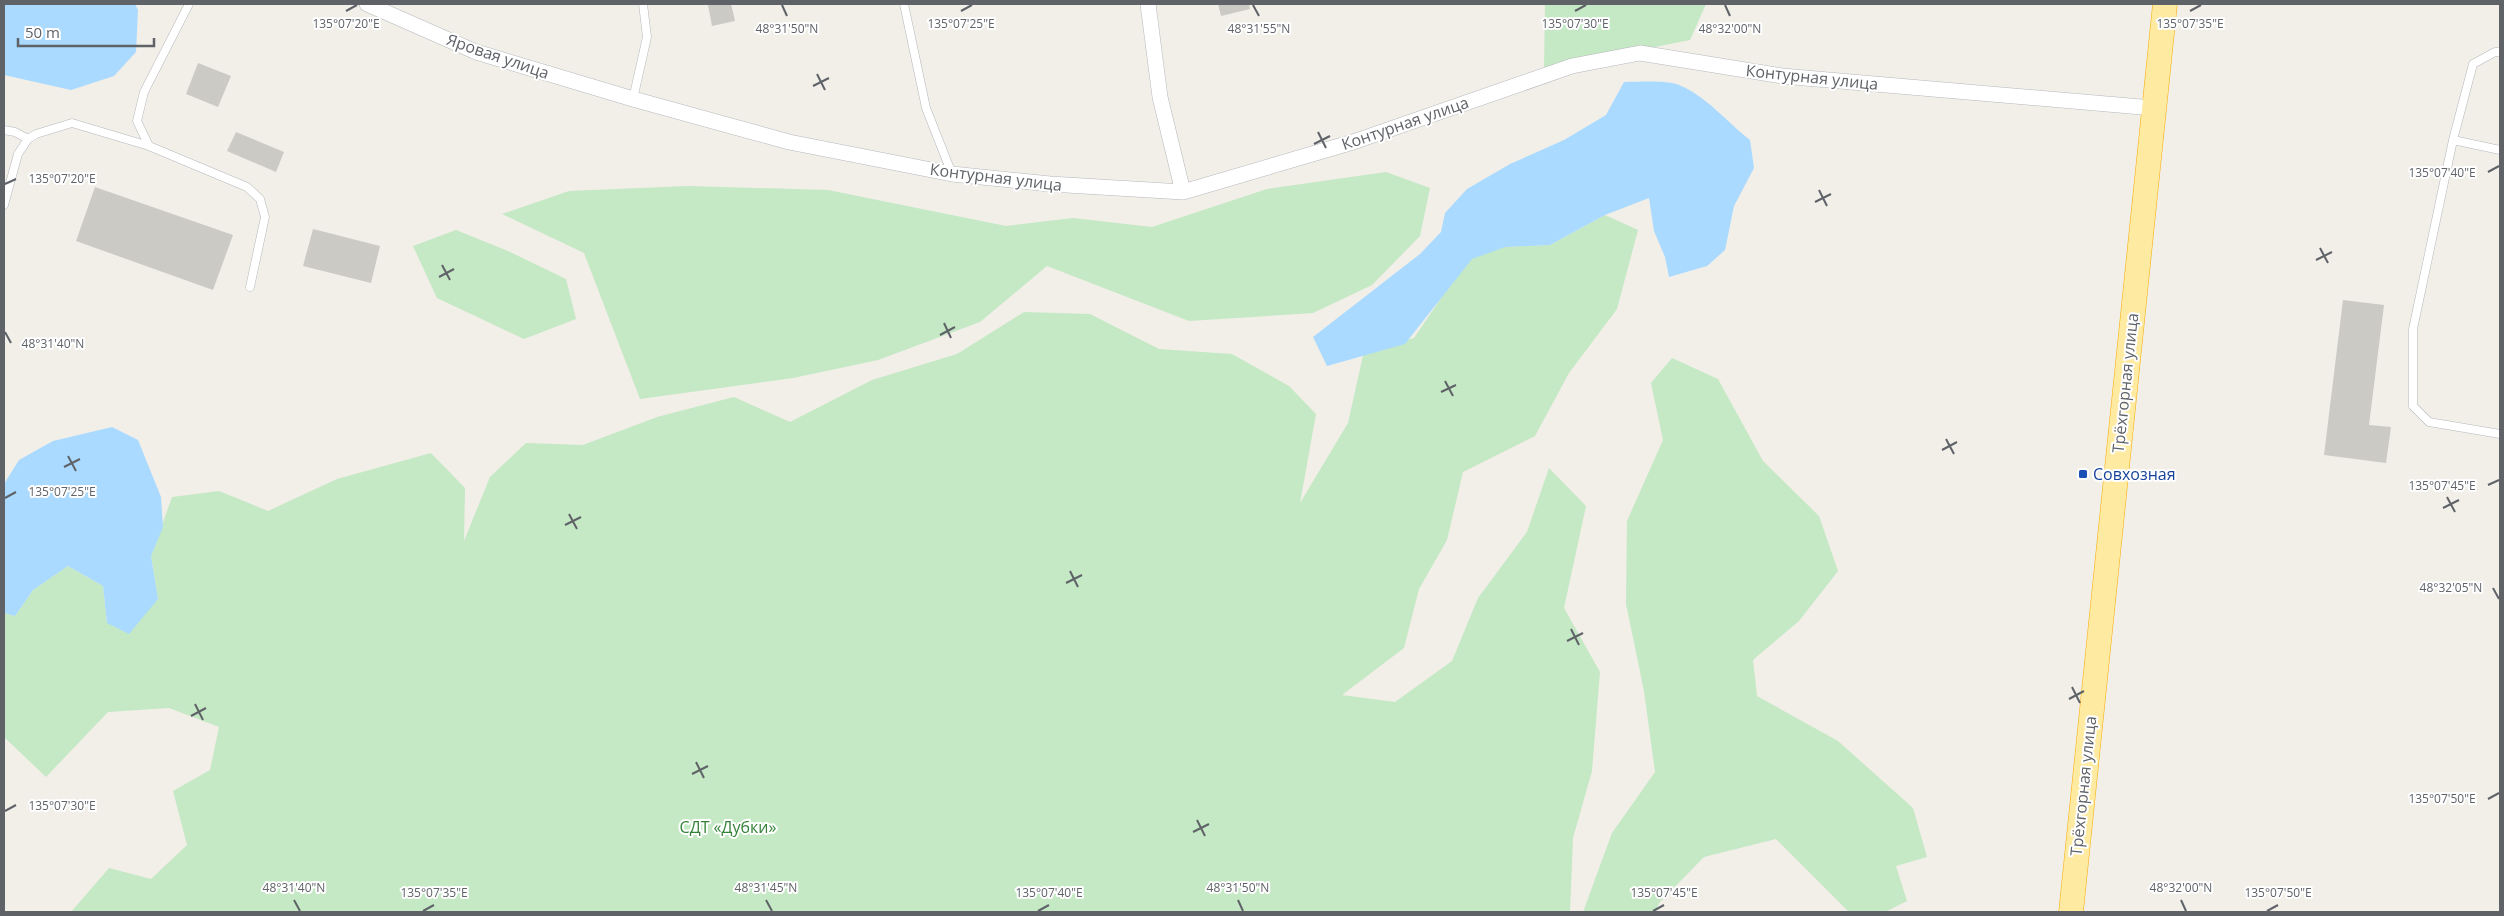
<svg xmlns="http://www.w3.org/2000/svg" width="2504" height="916" viewBox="0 0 2504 916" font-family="'Open Sans',sans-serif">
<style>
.green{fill:#c5e8c5}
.water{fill:#aadaff}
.building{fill:#cccac5}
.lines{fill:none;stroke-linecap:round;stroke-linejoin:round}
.service-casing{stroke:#b5b8bc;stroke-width:9}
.minor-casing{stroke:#b5b8bc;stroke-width:16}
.trunk-casing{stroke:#f9ab00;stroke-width:25}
.service{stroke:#fff;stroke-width:8}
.minor{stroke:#fff;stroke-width:15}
.trunk{stroke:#feeaa1;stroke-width:24}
.ticks{fill:none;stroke:#5f6368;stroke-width:2}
.transit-dot{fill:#1a4fb4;stroke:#fff;stroke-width:2}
.labels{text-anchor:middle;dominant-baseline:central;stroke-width:4;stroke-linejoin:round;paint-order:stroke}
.street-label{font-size:16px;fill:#5f6368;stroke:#fff}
.transit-label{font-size:16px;fill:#164399;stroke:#fff;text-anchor:start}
.park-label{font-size:16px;fill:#348238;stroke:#fff}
.ticks-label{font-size:12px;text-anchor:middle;fill:#5f6368;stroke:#fff;stroke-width:4;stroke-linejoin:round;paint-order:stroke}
</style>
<rect width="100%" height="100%" fill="#f1efe8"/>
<path class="green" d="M1545,4H1706L1690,40L1544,69Z
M1386,172L1430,188L1420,236L1372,285L1313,313L1189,321L1047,266L980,322L878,360L793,378L640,399L584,253L502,214L569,191L688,186L828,190L1006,226L1073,218L1152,227L1267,189Z
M1605,215L1638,230L1617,309L1569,373L1535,436L1463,472L1447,540L1419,589L1404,648L1342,695L1395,702L1452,661L1478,598L1527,532L1549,468L1586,506L1564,608L1600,672L1592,771L1573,838L1570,912H71L109,868L151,879L187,845L173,791L210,770L219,727L169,708L108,712L46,777L4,737V613L15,616L33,590L68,566L103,586L107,623L158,599L151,556L172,497L219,491L268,511L337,479L431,453L465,488L464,541L490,477L526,443L583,445L657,417L734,397L790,422L872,380L957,354L1024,312L1090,314L1159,349L1232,354L1289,386L1316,414L1300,503L1348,423L1364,351L1414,338L1475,248L1550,245Z
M456,230L508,251L566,279L576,319L524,339L437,298L413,246Z
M1672,358L1718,379L1763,461L1819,516L1838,571L1799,621L1753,660L1757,696L1838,741L1913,808L1927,857L1896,866L1907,901L1885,912H1849L1776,839L1704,857L1659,903L1656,912H1583L1612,833L1655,772L1644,691L1626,604L1627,521L1663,440L1651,383Z"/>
<path class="water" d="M4,4H135L138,10L136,52L114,76L71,90L4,75Z
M1624,82C1638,82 1667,80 1679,85C1706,96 1727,122 1750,140L1754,168L1734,206L1725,250L1707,266L1669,277L1665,257L1654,231L1649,198L1605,215L1550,245L1505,247L1472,259L1405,344L1327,366L1313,337L1420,254L1441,232L1445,213L1467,189L1510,164L1564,140L1606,115Z
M112,427L138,440L161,497L163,527L151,556L158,599L129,634L107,623L103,586L68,566L33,590L15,616L4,613V484L19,460L53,441Z"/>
<path class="building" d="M717,4H731L735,21L712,26L708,5Z
M1218,4H1249L1250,9L1221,16Z
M198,63L231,76L218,107L186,94Z
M236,132L284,152L276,172L227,151Z
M95,187L233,235L213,290L76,241Z
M313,229L380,246L371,283L303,266Z
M2343,300L2384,305L2369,425L2391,427L2386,463L2324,455Z"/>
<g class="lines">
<defs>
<path id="service" d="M189,4L144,92L137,121L149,146L247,187L260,199L265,217L250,287
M904,4L926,108L952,174
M2500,52H2495L2473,64L2453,140L2413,329V406L2429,422L2500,434
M633,99L647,37L643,4
M4,130L15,132L28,139
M2453,140L2500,150
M4,205L18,154L28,139L36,134L72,123L149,146"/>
<path id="minor" d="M367,4L476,52L633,99L789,142L952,174L1050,184L1183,192L1353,142L1572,66L1640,53L1782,76L2153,108
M1148,4L1160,97L1183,192"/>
<path id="trunk" d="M2071,912L2165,4"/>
</defs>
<use href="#service" class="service-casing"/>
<use href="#minor" class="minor-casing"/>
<use href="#trunk" class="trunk-casing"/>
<use href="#service" class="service"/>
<use href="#minor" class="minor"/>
<use href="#trunk" class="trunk"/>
</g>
<path class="ticks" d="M782,5L787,16M1253,5L1259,16M1725,5L1730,16M346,11L357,5M961,11L972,5M1575,11L1586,5M2190,11L2201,5M817,74L825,90M813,86L829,78M1318,132L1326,148M1314,144L1330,136M2488,172L2499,166M5,184L16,179M1819,190L1827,206M1815,202L1831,194M2320,248L2328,263M2316,260L2332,252M442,265L450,280M439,277L454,269M944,323L951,338M5,332L11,343M940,335L955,327M1445,381L1453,396M1441,392L1456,385M1946,439L1954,454M1942,450L1957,442M68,456L76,471M64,467L80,459M2488,485L2499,480M2447,497L2455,512M5,498L16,492M2443,508L2459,500M569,514L577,529M565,525L581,517M1070,571L1078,587M1066,583L1082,575M2493,588L2499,599M1571,629L1579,645M1567,641L1583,633M2072,687L2080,703M2069,699L2084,691M195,704L203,720M191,716L206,708M696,762L704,778M692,774L708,766M2488,799L2499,793M5,811L16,805M1197,820L1205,836M1193,832L1209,824M294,900L300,911M766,900L772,911M1238,900L1243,911M2181,900L2186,911M423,911L434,905M1038,911L1049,905M1653,911L1664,905M2267,911L2278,905"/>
<rect class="transit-dot" x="2078" y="469" width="10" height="10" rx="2.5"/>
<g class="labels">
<g class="street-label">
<text transform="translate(498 56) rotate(19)">Яровая улица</text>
<text transform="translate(1812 77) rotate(6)">Контурная улица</text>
<text transform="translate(1405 123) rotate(-19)">Контурная улица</text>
<text transform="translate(996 177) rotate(7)">Контурная улица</text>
<text transform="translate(2125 383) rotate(-84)">Трёхгорная улица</text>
<text transform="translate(2083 786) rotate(-84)">Трёхгорная улица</text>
</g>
<g class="transit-label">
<text x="2093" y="474">Совхозная</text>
</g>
<g class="park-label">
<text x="728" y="827">СДТ «Дубки»</text>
</g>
</g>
<g class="ticks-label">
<text x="346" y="28">135°07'20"E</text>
<text x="961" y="28">135°07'25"E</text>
<text x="1575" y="28">135°07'30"E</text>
<text x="2190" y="28">135°07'35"E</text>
<text x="787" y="33">48°31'50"N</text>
<text x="1259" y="33">48°31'55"N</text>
<text x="1730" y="33">48°32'00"N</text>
<text x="2442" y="177">135°07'40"E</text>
<text x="62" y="183">135°07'20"E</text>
<text x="53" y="348">48°31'40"N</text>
<text x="2442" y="490">135°07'45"E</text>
<text x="62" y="496">135°07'25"E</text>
<text x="2451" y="592">48°32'05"N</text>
<text x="2442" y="803">135°07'50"E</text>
<text x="62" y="810">135°07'30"E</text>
<text x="294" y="892">48°31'40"N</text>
<text x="766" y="892">48°31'45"N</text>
<text x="1238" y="892">48°31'50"N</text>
<text x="2181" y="892">48°32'00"N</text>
<text x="434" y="897">135°07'35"E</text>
<text x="1049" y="897">135°07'40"E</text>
<text x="1664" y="897">135°07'45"E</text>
<text x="2278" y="897">135°07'50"E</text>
</g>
<rect width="2504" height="916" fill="none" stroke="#5f6368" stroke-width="10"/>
<path d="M18 38v8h136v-8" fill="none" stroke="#5f6368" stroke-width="2.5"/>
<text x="25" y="38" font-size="15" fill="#5f6368" stroke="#ffffff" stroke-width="4" paint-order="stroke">50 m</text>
</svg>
